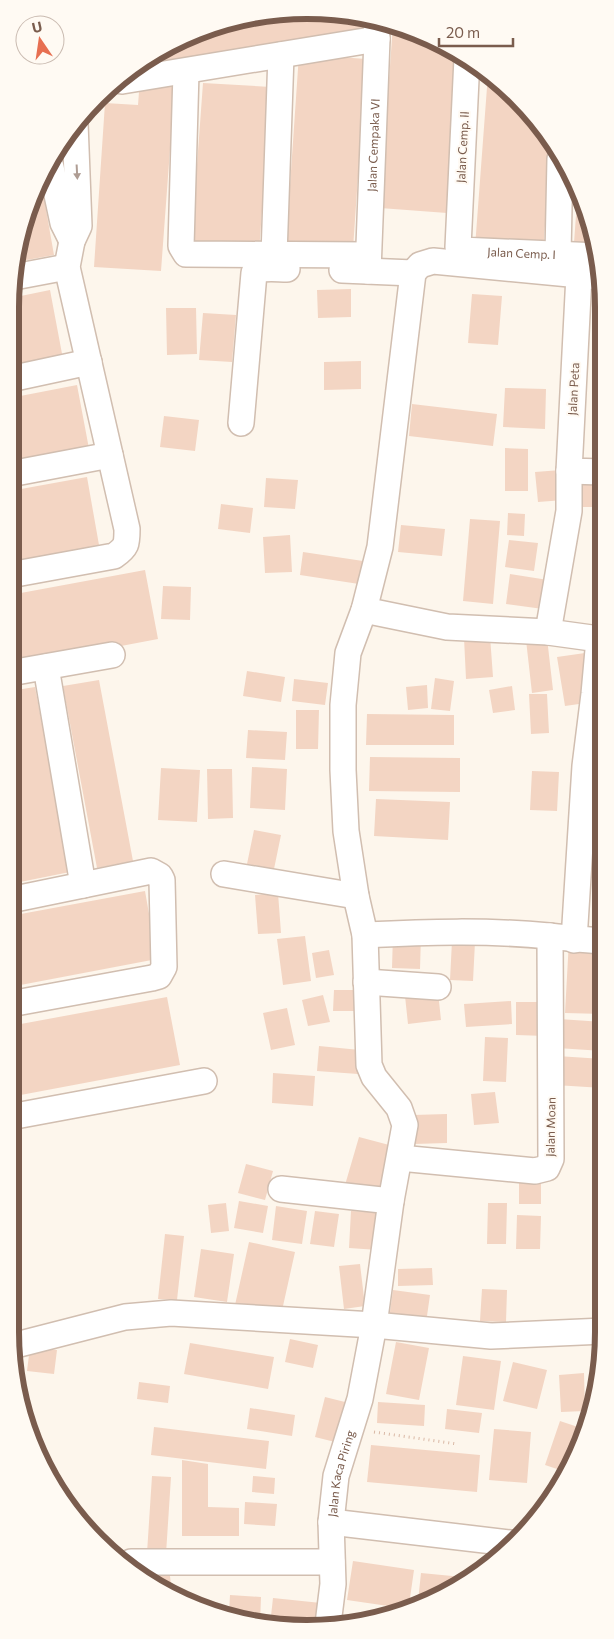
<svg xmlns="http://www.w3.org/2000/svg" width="614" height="1639" viewBox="0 0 614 1639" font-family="Commissioner,sans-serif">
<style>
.building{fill:#f3d5c3}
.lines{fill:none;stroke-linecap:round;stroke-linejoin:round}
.minor-casing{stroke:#d1beb0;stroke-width:28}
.path{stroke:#d9b8a5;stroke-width:3;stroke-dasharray:1 4;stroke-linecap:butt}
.minor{stroke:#fff;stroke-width:25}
.oneway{fill:#af9d94}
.labels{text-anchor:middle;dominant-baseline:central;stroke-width:4;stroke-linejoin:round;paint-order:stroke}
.street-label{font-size:12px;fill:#7a5c4d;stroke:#fffaf3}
.rim{fill:none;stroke:#7a5c4d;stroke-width:6}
</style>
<rect width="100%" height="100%" fill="#fdf6ec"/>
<path class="building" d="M269,13L370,19L373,33L126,79L159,50Z
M393,24L458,54L447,213L380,208Z
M299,54L366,59L353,249L286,244Z
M488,74L530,111L551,144L543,252L475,247Z
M140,79L175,82L161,271L94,267L105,103L138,105Z
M203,83L271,87L259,252L191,247Z
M42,187L54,255L16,262L20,230Z
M578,187L581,193L595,244L574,243Z
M351,289V317L318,318L317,290Z
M50,290L63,359L10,369L11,298Z
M472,294L502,296L498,345L468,343Z
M166,308H196L197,354L167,355Z
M203,313L236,315L232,362L199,360Z
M361,361V389L324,390V362Z
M77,385L90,454L10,469V398Z
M505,388L546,389L545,429L503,427Z
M412,404L497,414L493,446L409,436Z
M164,416L199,420L195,451L160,447Z
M505,448L528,449V491H505Z
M561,470L564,500L538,502L535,472Z
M87,477L99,545L10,562V491Z
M266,478L298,480L295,509L264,507Z
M602,478V507H575V479Z
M221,504L253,508L250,533L218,529Z
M508,513L525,514L524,536L507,535Z
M470,519L500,521L493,604L463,601Z
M401,525L445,529L442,556L398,552Z
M290,535L292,572L265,573L263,537Z
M509,540L538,543L534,571L505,567Z
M303,552L363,561L359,584L300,575Z
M145,570L158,639L10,667V595Z
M510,574L548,580L543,609L506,604Z
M163,586L191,587L190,620L161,619Z
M490,636L493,677L466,679L464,638Z
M547,638L553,690L532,693L526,640Z
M585,653L593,702L565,706L557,657Z
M247,671L285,677L281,702L243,696Z
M435,678L454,681L450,711L431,709Z
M294,679L328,683L325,705L292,701Z
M99,680L133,861L97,868L63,686Z
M427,685L428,708L408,710L406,687Z
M512,686L515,710L493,713L489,690Z
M35,687L70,872L10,884V691Z
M529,694H547L549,733L531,734Z
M296,710H319L318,749H296Z
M367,714L454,715V745H366Z
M248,730L287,732L285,760L246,758Z
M370,757L460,758V792L369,791Z
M596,762H603V786H598Z
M252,767L287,769L285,810L250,808Z
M161,768L200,770L197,822L158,820Z
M207,769H232L233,818L208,819Z
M532,771L559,772L557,811L530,810Z
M376,799L450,802L448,840L374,836Z
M254,830L281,835L274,869L247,864Z
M145,891L157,959L10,987V916Z
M278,893L281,933L258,934L255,895Z
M393,934L421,935L420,969L392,968Z
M305,936L311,981L283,985L277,939Z
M569,940L603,941V1014L565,1013Z
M452,941L475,942L473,981L450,980Z
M329,950L334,975L316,978L312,953Z
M334,990H366V1011H333Z
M438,992L441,1020L408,1024L405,996Z
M323,995L330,1022L308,1026L302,1000Z
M167,997L180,1065L10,1097V1026Z
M511,1001L512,1024L466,1027L464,1004Z
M516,1002H546V1036L516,1035Z
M287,1008L295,1045L271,1050L263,1013Z
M559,1019L603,1022V1051L557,1048Z
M485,1037L508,1038L506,1082L483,1081Z
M319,1046L360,1050L358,1074L317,1071Z
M557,1056L603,1059V1088L555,1085Z
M273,1073L315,1076L313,1106L272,1103Z
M495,1092L499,1123L474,1125L471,1094Z
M447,1114V1143L414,1144L413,1115Z
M359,1137L393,1146L378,1195L345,1185Z
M246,1164L273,1171L265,1200L238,1193Z
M519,1182H541V1204H519Z
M239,1201L268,1206L263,1233L234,1228Z
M226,1203L229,1231L211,1233L208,1205Z
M488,1203H507L506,1244H487Z
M276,1206L307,1211L302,1244L272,1240Z
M315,1211L339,1214L334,1247L310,1244Z
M351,1211L379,1212L378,1250L349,1248Z
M517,1215L541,1216L540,1249H516Z
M599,1226H604V1254H603Z
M165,1234L184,1236L177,1300L158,1299Z
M249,1242L295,1252L281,1315L235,1305Z
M201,1249L234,1254L227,1302L194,1297Z
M360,1264L365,1306L344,1309L339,1266Z
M432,1268L433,1285L398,1286V1269Z
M482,1289L507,1290L506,1322L480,1321Z
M393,1290L430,1295L426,1323L389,1319Z
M598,1337H603L599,1370H596Z
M290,1339L318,1345L313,1368L285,1362Z
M396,1342L429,1348L419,1400L386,1394Z
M190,1343L274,1357L268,1389L184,1374Z
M30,1347L57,1350L54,1374L27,1371Z
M463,1356L501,1361L494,1410L456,1405Z
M513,1362L547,1370L537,1409L503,1401Z
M584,1373L585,1411L561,1412L559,1375Z
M139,1382L170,1386L168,1403L137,1399Z
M325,1397L353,1404L343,1444L315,1437Z
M378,1402L425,1405L424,1426L377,1423Z
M250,1408L295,1415L292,1436L247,1429Z
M447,1409L482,1413L479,1433L445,1429Z
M560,1421L584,1429L563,1471L545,1465Z
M154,1427L269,1441L266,1469L151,1455Z
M494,1429L531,1432L527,1483L489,1480Z
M371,1445L480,1455L477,1492L367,1482Z
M182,1460L208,1464V1507L239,1508V1536H182Z
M152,1476L171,1477L166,1554L147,1553Z
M253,1476L275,1478L274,1494L252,1492Z
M245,1502L277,1504L275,1526L244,1524Z
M353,1561L414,1570L409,1605L402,1608L347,1600Z
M169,1567L172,1594L159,1589L137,1571Z
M421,1573L473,1578L418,1601Z
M230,1595L261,1597L260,1624L229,1613Z
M273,1598L321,1603L319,1621L271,1616Z
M271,1620L307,1624V1625L270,1626Z"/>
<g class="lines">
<defs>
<g id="minor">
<path id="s1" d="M467,58L458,247L461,250L598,256"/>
<path d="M186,72L181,246L186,254L368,255"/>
<path d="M122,81L377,39"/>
<path d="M51,167L63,223L72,241"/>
<path d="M558,254L560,159"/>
<path d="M274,255L281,55"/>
<path d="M342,270L413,273"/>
<path id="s2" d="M368,271L377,39L376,20"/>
<path d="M579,275L569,471L602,472"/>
<path d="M14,277L67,267"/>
<path d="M10,379L89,362"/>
<path d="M241,423L254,273C262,266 276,269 287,269"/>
<path d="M10,474L110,455"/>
<path d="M10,575L114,556C127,547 127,544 127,529L67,267L72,241L79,226L75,123"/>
<path d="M364,610L447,627L548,632L599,639L594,694L585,766L574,940"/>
<path d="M548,632L569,511V471"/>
<path d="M46,667L83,885"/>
<path d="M10,673L112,655"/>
<path d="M224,874L356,896"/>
<path d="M10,900L151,871L160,876L162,880L164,967L159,976L152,978L10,1004"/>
<path d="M365,935C426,932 488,930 549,936C567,938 585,940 603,941"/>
<path d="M366,982L438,987"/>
<path d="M10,1117L204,1081"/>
<path d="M400,1158L535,1171L547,1168L551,1159L550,936"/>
<path d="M281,1189L391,1201"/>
<path d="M12,1346L125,1317L171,1313L374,1325L491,1336L604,1331"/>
<path d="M331,1522L510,1543"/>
<path d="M131,1562H332"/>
<path id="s3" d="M328,1624L333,1584L331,1522L336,1476L360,1399L374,1325L391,1201L405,1125L399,1108L374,1077L369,1065L365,935L356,896L346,831L343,770V705L348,653L364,610L380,547L413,273L420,265L433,261L601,277"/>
</g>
</defs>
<use href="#minor" class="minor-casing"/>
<path class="path" d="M374,1432L457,1444"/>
<use href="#minor" class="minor"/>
</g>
<defs><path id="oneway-solid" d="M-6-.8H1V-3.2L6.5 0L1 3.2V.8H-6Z" transform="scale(1.25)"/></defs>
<use class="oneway" href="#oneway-solid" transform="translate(77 172) rotate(87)"/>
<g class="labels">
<g class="street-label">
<text stroke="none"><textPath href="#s2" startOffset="126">Jalan Cempaka VI</textPath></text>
<text transform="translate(462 147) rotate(-87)">Jalan Cemp. II</text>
<text stroke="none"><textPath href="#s1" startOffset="254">Jalan Cemp. I</textPath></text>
<text transform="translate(573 389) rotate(-87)">Jalan Peta</text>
<text transform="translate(550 1127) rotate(-89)">Jalan Moan</text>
<text stroke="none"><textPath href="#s3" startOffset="152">Jalan Kaca Piring</textPath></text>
</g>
</g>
<path d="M0 0H614V1639H0ZM307 19H307A288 288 0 0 1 595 307V1332A288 288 0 0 1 307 1620H307A288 288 0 0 1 19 1332V307A288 288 0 0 1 307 19Z" fill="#fffaf3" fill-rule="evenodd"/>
<path class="rim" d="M307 19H307A288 288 0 0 1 595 307V1332A288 288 0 0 1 307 1620H307A288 288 0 0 1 19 1332V307A288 288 0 0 1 307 19Z"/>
<g transform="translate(40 40) rotate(347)"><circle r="24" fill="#fffaf3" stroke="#cabbb1"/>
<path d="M0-4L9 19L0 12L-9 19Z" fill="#e76f51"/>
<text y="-8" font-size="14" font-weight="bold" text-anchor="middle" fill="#7a5c4d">U</text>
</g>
<path d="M439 38v8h74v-8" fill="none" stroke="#7a5c4d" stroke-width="2.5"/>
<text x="446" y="38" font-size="15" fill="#7a5c4d" stroke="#fffaf3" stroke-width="4" paint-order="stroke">20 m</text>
</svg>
